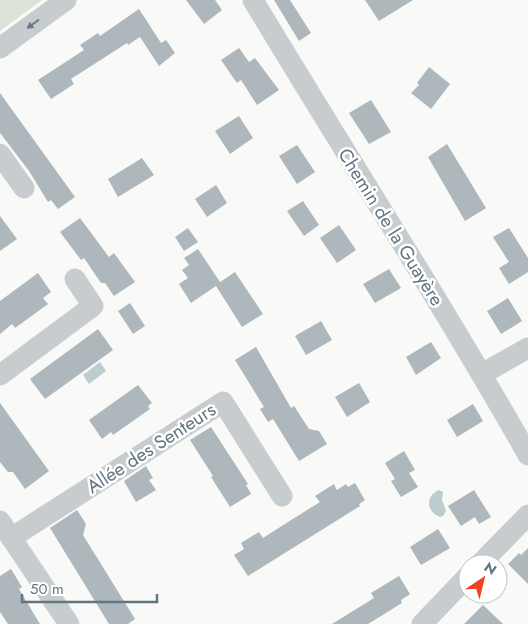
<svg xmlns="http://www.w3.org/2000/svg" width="528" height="624" viewBox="0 0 528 624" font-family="Jost,sans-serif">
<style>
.green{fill:#dbe2d7}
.water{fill:#bdcccf}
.building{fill:#adb7bc}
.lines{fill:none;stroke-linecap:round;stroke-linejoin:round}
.street{stroke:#c7cccf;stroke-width:21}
.oneway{fill:#677b88}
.labels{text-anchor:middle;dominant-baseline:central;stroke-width:5;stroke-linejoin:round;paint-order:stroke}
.street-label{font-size:19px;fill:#627784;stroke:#fff}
</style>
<rect width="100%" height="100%" fill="#f9f9f7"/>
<path class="green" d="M0,0H42L0,31Z"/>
<path class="water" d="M100,362L106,371L89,384L83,375Z
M439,490L443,492L442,500L446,511L443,516L440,517C426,512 425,496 439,490Z"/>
<path class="building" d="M186,0H215L222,10L204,24Z
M274,0H290L311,33L299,41Z
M365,0H413L379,21Z
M139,9L161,43L166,40L175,53L159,66L140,37L128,45L127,43L71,79L74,84L51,99L38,80L84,50L80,45L98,33L100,36Z
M239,48L249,62L255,58L279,90L257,105L241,80L237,83L221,60Z
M429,67L450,84L431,109L411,93L419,85L417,83Z
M0,93L75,197L58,209L51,200L48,202L29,171L0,133Z
M371,100L391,132L369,144L349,113Z
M239,116L253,138L230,154L215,131Z
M447,144L486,208L465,221L428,157Z
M297,145L315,172L297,184L279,156Z
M142,158L154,175L118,197L108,179Z
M216,185L227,203L207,217L195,199Z
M303,201L319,225L304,236L287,211Z
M0,216L17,239L0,251Z
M80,218L109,257L114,253L135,282L114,296L105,283H101L84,258L81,260L60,232Z
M339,225L356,250L337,263L320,238Z
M188,228L198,242L184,251L175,237Z
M509,228L528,258V272L509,284L499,268L509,262L493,237Z
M198,249L220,282L235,272L263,314L242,327L216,286L191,303L179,284L188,278L182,270L189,265L184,258Z
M389,269L401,288L375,303L363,284Z
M38,273L51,292L43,298L48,304L15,328L12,324L0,334V301Z
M508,298L522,321L501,334L487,311Z
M130,303L145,326L133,334L118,311Z
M321,321L332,340L306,355L295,336Z
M98,329L113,350L45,399L30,379Z
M431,342L441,358L416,375L406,357Z
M256,347L291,408L294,406L309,429L319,431L327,444L299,461L273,419L268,422L260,409L264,407L235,360Z
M359,383L370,402L347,417L335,397Z
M138,385L152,403L148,406L150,409L113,435L111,432L102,439L89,420Z
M0,403L49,471L25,489L13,472H8L0,462Z
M473,404L483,421L457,437L447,420Z
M211,427L248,484L246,485L251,494L230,507L211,477L213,476L190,440Z
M404,451L415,470L409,473L418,487L401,497L391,481L395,479L385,463Z
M146,466L153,478L149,480L156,490L136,502L124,481Z
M355,483L365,500L359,504L360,506L248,576L234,555L244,549L241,543L259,532L263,538L288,522L320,502L315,496L334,484L337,490L346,484L348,487Z
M474,490L491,517L479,524L475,517L461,526L448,506Z
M77,510L86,524L83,535L135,619L128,624H109L50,528Z
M438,529L450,548L421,565L410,547Z
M528,548V584L508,564L519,553L521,555Z
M11,569L22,587L19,589L40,624H8L0,612V576Z
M399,576L410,594L401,600L402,603L368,624H332L374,598L371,593Z
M483,605L503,624H464Z"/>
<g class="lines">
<path class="street" d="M253,0C344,152 441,301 528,455
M0,48L66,0
M0,154L24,188
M482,374L528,348
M0,375L93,306L75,279
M0,521L69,624
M11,538L223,402L282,496
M480,564L528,515
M422,624L468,576"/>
</g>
<defs><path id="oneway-solid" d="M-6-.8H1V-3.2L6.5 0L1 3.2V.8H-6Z" transform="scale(1.25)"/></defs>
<use class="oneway" href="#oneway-solid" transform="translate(33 24) rotate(144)"/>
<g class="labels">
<g class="street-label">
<text transform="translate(391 227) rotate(58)">Chemin de la Guayère</text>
<text transform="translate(151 448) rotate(-33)">Allée des Senteurs</text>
</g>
</g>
<g transform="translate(483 579) rotate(35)"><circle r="24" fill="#ffffff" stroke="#c0c9ce"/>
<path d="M0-4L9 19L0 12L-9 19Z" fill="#f1411f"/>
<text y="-8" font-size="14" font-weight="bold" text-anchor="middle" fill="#627784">N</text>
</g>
<path d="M22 594v8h135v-8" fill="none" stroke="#627784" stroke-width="2.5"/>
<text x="30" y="594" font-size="15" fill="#627784" stroke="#ffffff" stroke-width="4" paint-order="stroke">50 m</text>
</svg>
